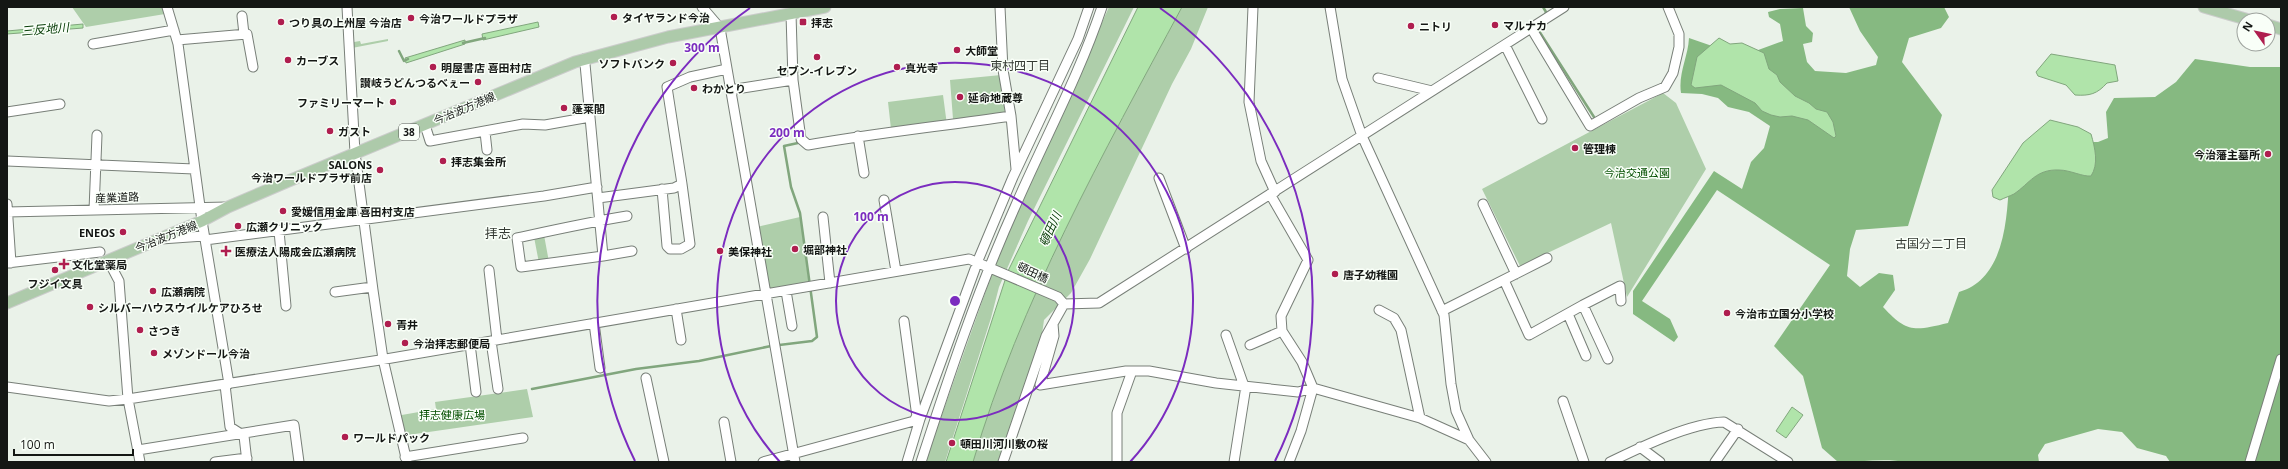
<svg xmlns="http://www.w3.org/2000/svg" width="2288" height="469" viewBox="0 0 2288 469" font-family="'Open Sans','Noto Sans JP',sans-serif">
<style>
.green{fill:#aeceaa}
.forest{fill:#86b981}
.water{fill:#b0e4aa;stroke:#81a67d}
.lines{fill:none;stroke-linecap:round;stroke-linejoin:round}
.stream{stroke:#81a67d;stroke-width:2.5}
.minor-casing{stroke:#787f78;stroke-width:11}
.major-casing{stroke:#cbcccb;stroke-width:13}
.minor{stroke:#fff;stroke-width:9}
.major{stroke:#adcaaa;stroke-width:11}
.ring{fill:none;stroke:#7b2cbf;stroke-width:2}
.poi-dot{fill:#af1e4f;stroke:#f9fff8;stroke-width:1.5}
.labels{text-anchor:middle;dominant-baseline:central;stroke-width:3;stroke-linejoin:round;paint-order:stroke}
.shield{fill:#f9fff8;stroke:#595d58;stroke-width:1}
.shield-label{font-size:10px;font-weight:bold;fill:#141714}
.poi-label{font-size:11px;font-weight:bold;fill:#141714;stroke:#f9fff8;text-anchor:start}
.street-label{font-size:11px;fill:#141714;stroke:#f9fff8}
.park-label{font-size:11px;fill:#044f01;stroke:#f9fff8}
.water-label{font-size:12px;font-style:italic;fill:#013700;stroke:#f9fff8}
.neighbourhood-label{font-size:12px;fill:#353b34;stroke:#f9fff8}
.quarter-label{font-size:13px;fill:#353b34;stroke:#f9fff8}
.centre{fill:#7b2cbf;stroke:#f9fff8;stroke-width:2}
.ring-label{font-size:12px;text-anchor:middle;font-weight:bold;fill:#7b2cbf;stroke:#f9fff8;stroke-width:3;stroke-linejoin:round;paint-order:stroke}
</style>
<rect width="100%" height="100%" fill="#eaf2e9"/>
<path class="green" d="M72,7H163L165,14L86,27Z
M350,7H352L354,42L360,41L361,44L388,39V41L352,48Z
M1109,7H1134L1028,221L999,287L991,318L945,462H925L1004,240Z
M1182,7H1208L1191,49L1172,84L1090,259L1071,293L1044,320L1041,341L998,462H973C1020,301 1103,154 1182,7Z
M1001,75L1005,113L953,119L950,80Z
M1663,93L1676,103L1706,169L1627,297L1611,223L1520,266L1482,189Z
M943,95L947,125L891,129L888,102Z
M800,217L809,284L769,292L757,227Z
M544,235L549,262L539,263L534,237Z
M527,389L533,417L401,436L396,416L436,409L435,402Z"/>
<path class="forest" d="M1849,7H1944L1949,17L1941,28L1909,38L1902,62L1942,115L1908,226L1856,230L1850,249L1847,276L1860,287L1879,273L1893,275L1895,290L1883,307C1907,333 1914,331 1948,323L1959,292C2004,279 2007,221 2009,182L2059,142H2098L2108,138L2106,112L2114,98L2155,97L2176,82L2195,59L2250,67H2281V462H2170L2166,456L2137,448L2122,432L2098,429L2045,444L2038,455L2039,462H1906C1885,458 1860,462 1838,462L1822,448L1803,376L1774,346L1830,265L1717,190L1642,301L1670,319L1678,337L1674,342L1633,314V291L1714,171L1742,189L1751,162L1764,148L1770,126L1749,112L1728,107L1718,98L1702,94L1681,93C1678,74 1688,57 1689,38L1715,47L1750,53L1783,41L1780,24L1769,17L1768,12L1780,9L1803,8L1806,26L1813,33L1812,42L1803,44L1807,62L1815,71L1846,73L1876,65L1878,57L1860,31Z"/>
<path class="water" d="M1138,7H1182C1103,154 1020,301 973,462H946L1008,271Z
M538,22L539,27L483,40L482,34Z
M83,24V28L7,34V31Z
M1719,38L1730,44L1742,43L1764,53L1769,69L1777,75L1780,82L1795,96L1809,103L1816,109L1827,112L1833,122L1836,136L1834,138L1808,120L1792,116L1780,117L1771,115L1762,111L1755,103L1721,85L1695,88L1691,85L1697,57Z
M465,40V44L406,63L405,58Z
M2051,54L2115,65L2118,81L2107,83C2097,94 2090,96 2075,95L2066,85L2038,76L2036,72Z
M2050,120L2078,127L2091,134C2095,148 2099,164 2091,176C2083,177 2070,170 2059,170C2036,169 2030,183 2014,194C2010,196 2004,198 2000,200L1993,197L1992,190L2023,143Z
M1792,407L1803,415L1786,438L1776,431Z"/>
<g class="lines">
<path class="stream" d="M1543,7L1546,12L1545,15
M1541,26L1539,31L1594,117
M463,43L485,38
M399,51L404,61L408,59
M532,389L636,369L699,361L771,346L812,341L817,337L800,213L791,187L784,146L798,143V139"/>
<defs>
<path id="minor" d="M167,7L178,44L202,221L229,384
M347,7L355,153L373,290L383,359L407,462
M702,7L720,28L795,462
M1000,7L1003,70L1011,116L1016,169
M1253,7L1249,102L1261,161L1275,192
M1330,7L1342,79L1362,136L1444,315L1451,384L1456,411L1469,440L1486,462
M242,16L244,34
M1531,28L1590,126L1639,98L1665,87L1673,73L1679,47V34L1668,7
M177,40L247,34L253,67
M93,44L174,30
M1505,45L1542,119
M584,59L585,64L603,256L521,267L517,238C554,230 590,222 627,216
M1378,78L1432,91
M793,80L801,139L808,145C876,133 943,126 1011,116
M730,90L793,80L791,14
M7,112L60,104
M425,125L430,141L523,124L545,125L590,117
M485,132L487,150
M858,136L864,173
M7,161L194,169
M1159,178L1186,249
M662,189L667,246L670,249H681L690,244L682,184
M1270,194L1308,260L1281,316L1282,331L1302,362L1313,388L1301,431L1289,462
M598,198L674,188L682,184L667,87L690,77L727,69
M884,200L896,271
M7,204L11,263
M1483,204L1516,274
M94,210L97,135
M7,212L227,207
M823,217L830,283
M279,231L286,306
M161,239L204,236
M205,240L544,196L597,187
M603,256L632,251
M979,258L1013,177L1078,39L1089,7
M108,260L119,281L128,399L140,462
M7,263L100,252
M489,270L497,340
M1504,280L1529,335L1583,305L1608,359
M786,291L792,326
M335,292L372,287
M1583,305L1620,286L1621,301
M676,309L681,340
M1379,310L1394,318L1401,330L1420,418
M1442,311L1547,258
M1568,314L1586,356
M904,321L917,417
M594,323L600,368
M1053,324L1054,336L1040,385L1126,371H1149L1216,383L1298,392L1313,388L1420,418L1469,440
M1226,335L1244,386
M491,341L498,389
M470,344L476,392
M1250,345L1282,331
M646,378L664,462
M225,385L230,427L244,436L247,462
M7,387L109,401L128,399L380,360L969,259L1058,297L1064,304L1099,303L1564,7
M1563,401L1584,462
M724,422L731,462
M1640,447L1660,462
M138,450L294,425L299,462
M405,457L523,438
M215,462L247,458
M763,462L914,421L919,412
M907,462L920,419L975,269
M921,462C949,376 978,289 1015,207C1044,140 1079,76 1102,7
M1003,462L1046,336L1064,304
M1117,462V413L1132,371
M1234,462L1246,386
M1610,462C1641,447 1690,423 1724,422L1788,462
M1715,462L1738,429
M2250,462L2281,359"/>
<path id="major" d="M2204,7L2249,20
M2268,25L2281,29
M7,303L202,221L228,207L291,180L575,62L668,37L825,7"/>
</defs>
<use href="#minor" class="minor-casing"/>
<use href="#major" class="major-casing"/>
<use href="#minor" class="minor"/>
<use href="#major" class="major"/>
</g>
<g class="ring">
<circle cx="955" cy="301" r="119"/>
<path d="M780 462A238 238 0 1 1 1130 462"/>
<path d="M635 461A358 358 0 0 1 750 8M1160 8A358 358 0 0 1 1275 461"/>
</g>
<g class="poi-dot">
<circle cx="614" cy="17" r="4"/>
<circle cx="411" cy="18" r="4"/>
<circle cx="281" cy="22" r="4"/>
<rect x="799" y="18" width="8" height="8" rx="2"/>
<circle cx="1495" cy="25" r="4"/>
<circle cx="1411" cy="26" r="4"/>
<circle cx="957" cy="50" r="4"/>
<circle cx="817" cy="57" r="4"/>
<circle cx="288" cy="60" r="4"/>
<circle cx="673" cy="63" r="4"/>
<circle cx="433" cy="67" r="4"/>
<circle cx="897" cy="67" r="4"/>
<circle cx="478" cy="82" r="4"/>
<circle cx="694" cy="88" r="4"/>
<circle cx="960" cy="97" r="4"/>
<circle cx="393" cy="102" r="4"/>
<circle cx="564" cy="108" r="4"/>
<circle cx="330" cy="131" r="4"/>
<circle cx="1575" cy="148" r="4"/>
<circle cx="2268" cy="154" r="4"/>
<circle cx="443" cy="161" r="4"/>
<circle cx="380" cy="170" r="4"/>
<circle cx="283" cy="211" r="4"/>
<circle cx="238" cy="226" r="4"/>
<circle cx="123" cy="232" r="4"/>
<circle cx="795" cy="249" r="4"/>
<path d="M224 245h4v4h4v4h-4v4h-4v-4h-4v-4h4z"/>
<circle cx="720" cy="251" r="4"/>
<path d="M62 258h4v4h4v4h-4v4h-4v-4h-4v-4h4z"/>
<circle cx="55" cy="270" r="4"/>
<circle cx="1335" cy="274" r="4"/>
<circle cx="153" cy="291" r="4"/>
<circle cx="90" cy="307" r="4"/>
<circle cx="1727" cy="313" r="4"/>
<circle cx="388" cy="324" r="4"/>
<circle cx="140" cy="330" r="4"/>
<circle cx="405" cy="343" r="4"/>
<circle cx="154" cy="353" r="4"/>
<circle cx="345" cy="437" r="4"/>
<circle cx="952" cy="443" r="4"/>
</g>
<g class="labels">
<rect class="shield" x="399" y="124" width="20" height="16" rx="3"/>
<g class="shield-label">
<text x="409" y="132">38</text>
</g>
<g class="poi-label">
<text x="622" y="17">タイヤランド今治</text>
<text x="419" y="18">今治ワールドプラザ</text>
<text x="289" y="22">つり具の上州屋 今治店</text>
<text x="811" y="22">拝志</text>
<text x="1503" y="25">マルナカ</text>
<text x="1419" y="26">ニトリ</text>
<text x="965" y="50">大師堂</text>
<text x="296" y="60">カーブス</text>
<text x="665" y="63" text-anchor="end">ソフトバンク</text>
<text x="441" y="67">明屋書店 喜田村店</text>
<text x="905" y="67">真光寺</text>
<text x="817" y="70" text-anchor="middle">セブン-イレブン</text>
<text x="470" y="82" text-anchor="end">讃岐うどんつるべぇー</text>
<text x="702" y="88">わかとり</text>
<text x="968" y="97">延命地蔵尊</text>
<text x="385" y="102" text-anchor="end">ファミリーマート</text>
<text x="572" y="108">蓬莱閣</text>
<text x="338" y="131">ガスト</text>
<text x="1583" y="148">管理棟</text>
<text x="2260" y="154" text-anchor="end">今治藩主墓所</text>
<text x="451" y="161">拝志集会所</text>
<text x="372" y="164" text-anchor="end">SALONS<tspan x="372" dy="13">今治ワールドプラザ前店</tspan></text>
<text x="291" y="211">愛媛信用金庫 喜田村支店</text>
<text x="246" y="226">広瀬クリニック</text>
<text x="115" y="232" text-anchor="end">ENEOS</text>
<text x="803" y="249">堀部神社</text>
<text x="235" y="251">医療法人陽成会広瀬病院</text>
<text x="728" y="251">美保神社</text>
<text x="72" y="264">文化堂薬局</text>
<text x="1343" y="274">唐子幼稚園</text>
<text x="55" y="283" text-anchor="middle">フジイ文具</text>
<text x="161" y="291">広瀬病院</text>
<text x="98" y="307">シルバーハウスウイルケアひろせ</text>
<text x="1735" y="313">今治市立国分小学校</text>
<text x="396" y="324">青井</text>
<text x="148" y="330">さつき</text>
<text x="413" y="343">今治拝志郵便局</text>
<text x="162" y="353">メゾンドール今治</text>
<text x="353" y="437">ワールドパック</text>
<text x="960" y="443">頓田川河川敷の桜</text>
</g>
<g class="street-label">
<text transform="translate(464 108) rotate(-23)">今治波方港線</text>
<text transform="translate(117 197) rotate(-2)">産業道路</text>
<text transform="translate(166 236) rotate(-22)">今治波方港線</text>
<text transform="translate(1033 272) rotate(25)">頓田橋</text>
</g>
<g class="park-label">
<text x="1637" y="172">今治交通公園</text>
<text x="452" y="414">拝志健康広場</text>
</g>
<g class="water-label">
<text transform="translate(45 29) rotate(-5)">三反地川</text>
<text transform="translate(1050 229) rotate(-65)">頓田川</text>
</g>
<g class="neighbourhood-label">
<text x="1020" y="65">東村四丁目</text>
<text x="1931" y="243">古国分二丁目</text>
</g>
<g class="quarter-label">
<text x="498" y="233">拝志</text>
</g>
</g>
<circle cx="955" cy="301" r="6" class="centre"/>
<g class="ring-label">
<text x="702" y="52">300 m</text>
<text x="787" y="137">200 m</text>
<text x="871" y="221">100 m</text>
</g>
<rect width="2288" height="469" fill="none" stroke="#141714" stroke-width="16"/>
<g transform="translate(2256 32) rotate(303)"><circle r="19" fill="#f9fff8" stroke="#9da29d"/>
<path d="M0-3L7 15L0 10L-7 15Z" fill="#af1e4f"/>
<text y="-6" font-size="11" font-weight="bold" text-anchor="middle" fill="#141714">N</text>
</g>
<path d="M14 449v6h119v-6" fill="none" stroke="#141714" stroke-width="2"/>
<text x="20" y="449" font-size="12" fill="#141714" stroke="#f9fff8" stroke-width="3" paint-order="stroke">100 m</text>
</svg>
